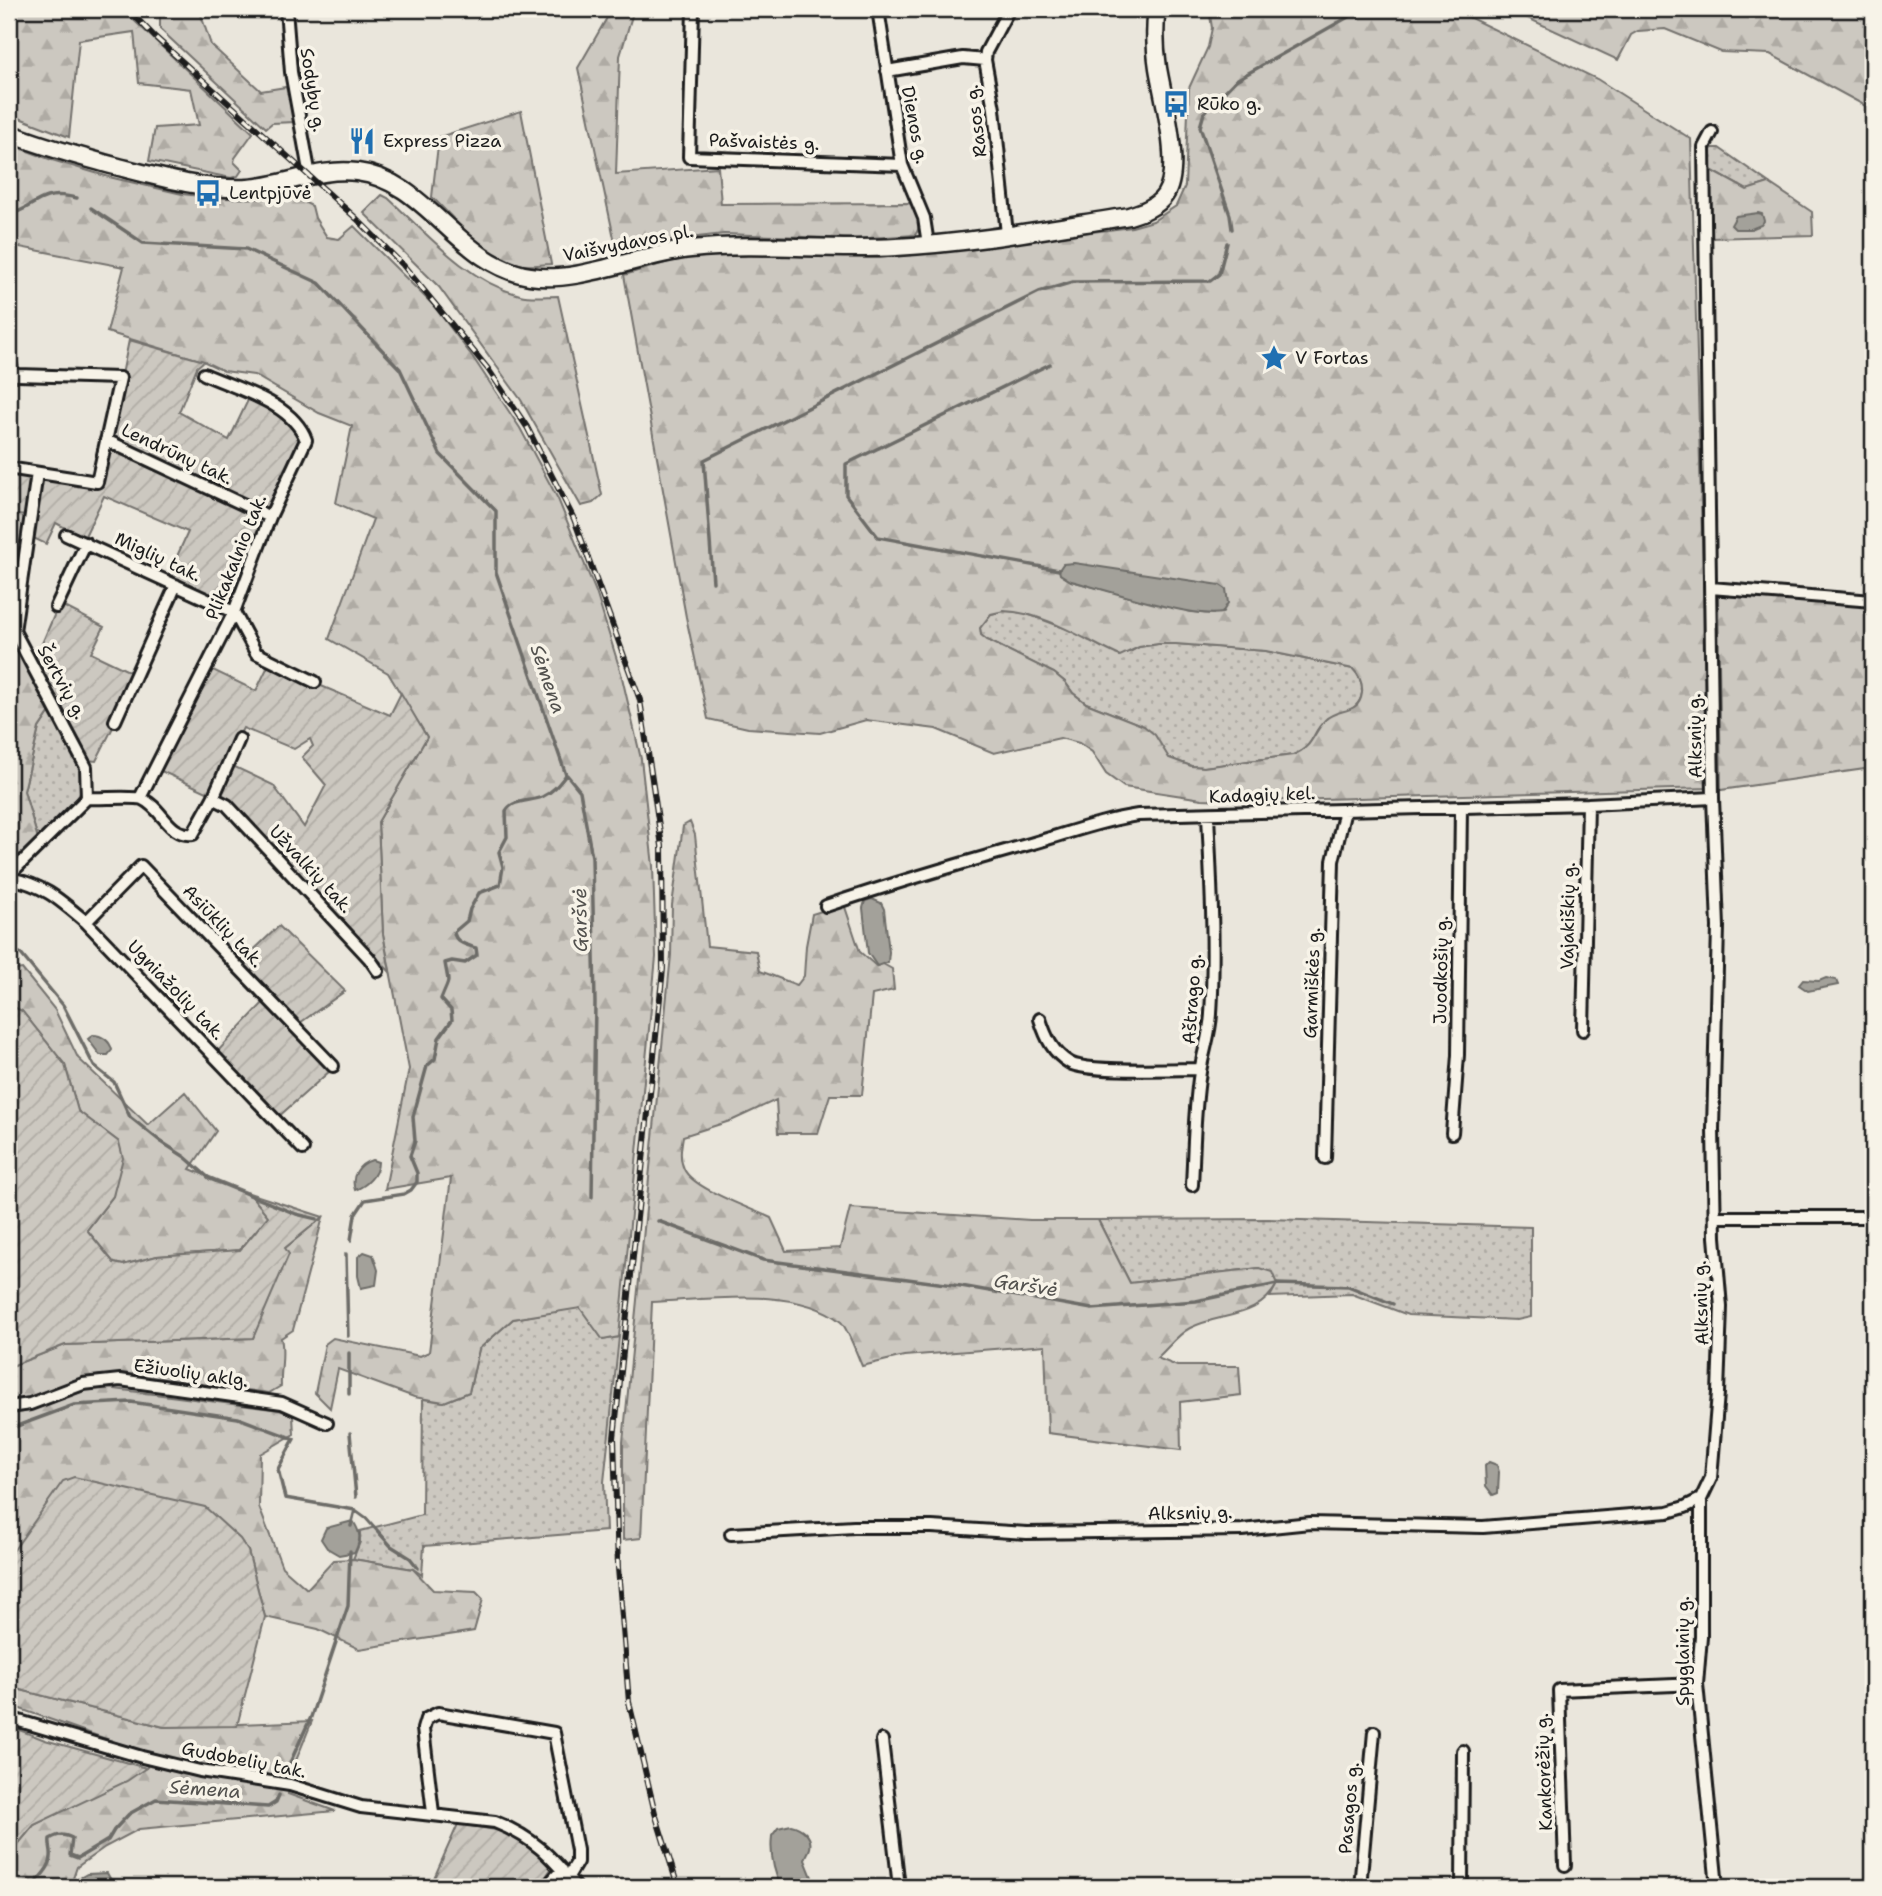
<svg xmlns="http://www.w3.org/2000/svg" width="1882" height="1896" viewBox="0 0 1882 1896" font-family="'Shantell Sans',sans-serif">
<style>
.grass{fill:url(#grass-dots);stroke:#74726e;stroke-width:2}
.forest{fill:url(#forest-firs);stroke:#74726e;stroke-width:2;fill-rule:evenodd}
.garden{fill:url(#garden-furrows);stroke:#74726e;stroke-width:2}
.water{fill:#a3a19a;stroke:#6d6c68;stroke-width:2}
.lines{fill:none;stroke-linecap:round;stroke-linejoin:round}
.stream{stroke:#6d6c68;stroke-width:3.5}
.minor-casing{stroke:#1c1c1c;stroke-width:16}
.secondary-casing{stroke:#1c1c1c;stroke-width:21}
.minor{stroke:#f7f3e8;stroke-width:10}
.secondary{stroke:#f7f3e8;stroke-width:16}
.rail-casing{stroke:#1c1c1c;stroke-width:6}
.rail{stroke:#f7f3e8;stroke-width:3.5;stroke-dasharray:10;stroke-linecap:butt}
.labels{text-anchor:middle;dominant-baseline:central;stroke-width:7;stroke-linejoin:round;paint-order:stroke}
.street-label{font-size:18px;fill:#1c1c1c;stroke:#f7f3e8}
.poi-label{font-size:18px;fill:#1c1c1c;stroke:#f7f3e8;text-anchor:start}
.water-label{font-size:19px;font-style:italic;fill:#52514e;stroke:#f7f3e8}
</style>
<defs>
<pattern id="grass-dots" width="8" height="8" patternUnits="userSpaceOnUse" patternTransform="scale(1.75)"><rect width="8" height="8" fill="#ccc8c0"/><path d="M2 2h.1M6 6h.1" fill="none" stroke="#afaba4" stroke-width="1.8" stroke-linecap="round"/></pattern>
<pattern id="forest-firs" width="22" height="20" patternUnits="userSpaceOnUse" patternTransform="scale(1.75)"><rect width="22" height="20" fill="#ccc8c0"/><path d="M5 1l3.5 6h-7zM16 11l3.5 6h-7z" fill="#afaba4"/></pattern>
<pattern id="garden-furrows" width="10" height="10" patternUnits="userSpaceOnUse" patternTransform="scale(1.75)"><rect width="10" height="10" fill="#ccc8c0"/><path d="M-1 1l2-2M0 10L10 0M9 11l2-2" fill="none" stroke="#afaba4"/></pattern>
</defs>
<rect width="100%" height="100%" fill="#eae6dc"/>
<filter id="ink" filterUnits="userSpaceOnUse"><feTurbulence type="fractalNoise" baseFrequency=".0143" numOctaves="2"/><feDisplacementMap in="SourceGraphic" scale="14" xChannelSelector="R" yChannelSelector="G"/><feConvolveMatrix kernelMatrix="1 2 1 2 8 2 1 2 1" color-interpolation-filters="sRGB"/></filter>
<g filter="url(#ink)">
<path class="grass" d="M1713,148H1719L1769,183L1747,190L1709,169V151Z
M9,470L26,516L17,569H10Z
M1004,611L1022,612L1078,633L1103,648L1130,652L1139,647L1158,644H1176L1266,651L1353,669C1360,676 1363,683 1362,693C1359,714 1339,710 1325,721C1310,732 1318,745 1293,755L1204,767L1191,766L1169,758L1144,726L1086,703L1073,693L1065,682L1054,673L987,640L981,635L980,628L991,614Z
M51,710C63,733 94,769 79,795C70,811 50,826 38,839L24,791L39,728Z
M1268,1219L1531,1227V1317L1517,1320L1408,1315L1352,1294L1270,1297L1277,1284L1259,1268L1130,1283L1098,1220Z
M581,1307L603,1340L619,1337L604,1482L606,1531L424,1546L422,1575L413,1569L353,1559L360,1542V1531L422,1515L423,1399L444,1402L469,1392L479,1349L513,1319Z"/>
<path class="forest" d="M9,9H122L253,133L235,158L234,162L242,170L238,176L231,178L149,161L155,128L199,125L191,89L139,83L134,32L79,40L69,137L9,114Z
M153,9H199L211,45L261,91L286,87L295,122L272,123L266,128L160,29V15Z
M612,9H634L620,56L616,174L718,167L721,204L910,203C919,213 923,224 915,235L856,239L724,234L671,240L617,252L578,68Z
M1209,9H1452L1597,79L1691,139L1709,788L1250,801L1202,799L1124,787L1106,774L1092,752L1079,743L1060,738L994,753L936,729L866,720L820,733L748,728L708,719L686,617L624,275L689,256L733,253L880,258L1132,227L1153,221L1176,206L1185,186L1189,88L1208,47L1212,28ZM1060,574L1214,614L1191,612L1071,581ZM1004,611C1047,613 1082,639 1120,656L1139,647L1158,644H1176L1266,651L1353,669C1360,676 1363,683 1362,693C1359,716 1337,707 1325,720C1312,735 1313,747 1293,755L1204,767L1191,766L1169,758L1155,735L1144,726L1086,703L1073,693L1065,682L1054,673L987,640L981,635L980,628L991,614Z
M1508,9H1873V110L1770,54L1721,52L1665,29L1638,31L1631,35L1618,60Z
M521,111L551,264C542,264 533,266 524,265C486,260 458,222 432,197L439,137Z
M9,144L52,160L109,177L182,194L218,198L297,199L312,206L315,218L327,237L339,239L354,226L433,305L472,356L520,428L558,499L596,592L621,673L641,759L653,866L656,957L619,1337L603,1340L580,1308L513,1319L479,1349L469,1392L444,1402L414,1397L338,1369L330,1408L315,1393L325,1344L333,1338L420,1356L429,1352L451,1178L385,1189L409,1069L383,934L378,822L427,737L388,673L329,639L373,519L336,503L352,426L319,413L254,375L224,371L203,361L107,332L124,267L9,245Z
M1709,169L1747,190L1769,183L1812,212L1813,235L1710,238Z
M382,195L388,198C427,234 467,281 520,295C531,298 546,296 558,296L602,495L593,503L581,506L521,400L439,287L364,213Z
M1718,594L1873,606V955L1870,954L1865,769L1721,790Z
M9,629L51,710L39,728L24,791L38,839L9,867Z
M690,822L695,835L707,946L756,951L760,971L797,985L804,976L806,946L812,914L844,904L860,952L876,966L883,964L892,969L894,990L872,995L862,1095H830L818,1133H778L776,1100L733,1120L683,1136C681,1148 679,1158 684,1169C693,1189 750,1208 771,1218L786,1251L840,1248L850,1208L1030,1220H1098L1130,1283L1259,1268L1272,1272L1277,1284C1258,1320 1222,1312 1190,1328C1178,1334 1167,1349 1157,1358L1177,1366H1239L1241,1395L1180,1402L1181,1450L1048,1433L1045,1345L904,1356L862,1366C857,1355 848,1329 841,1322C797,1285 706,1300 652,1302L641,1538L623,1540V1442L671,955L672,905L683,826Z
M22,969L55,1010L78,1058L148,1125L185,1092L216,1131L190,1169L249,1193L269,1216L240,1250L157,1256L123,1265L114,1263L87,1230L113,1196L119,1142L78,1111L65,1065L22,1011L9,1005V971Z
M323,1217L293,1330L281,1338C285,1353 280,1370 281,1386L269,1393L131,1375H100L66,1384L20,1401H9V1367L65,1345L253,1338L285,1248Z
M99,1387L280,1410L293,1416L294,1434L260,1454L259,1507L282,1567L307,1589L334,1560L353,1559L413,1569L433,1590L476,1592L483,1599L474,1631L359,1649L318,1629L265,1617L248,1551H13L9,1555V1414C40,1412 68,1393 99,1387Z
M9,1687L164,1727L312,1721L291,1773L288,1794L335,1811L139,1829L105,1847L77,1867L70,1887H9V1855L34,1825L146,1768L155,1756L9,1705Z"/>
<path class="garden" d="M129,340L204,361L197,367L179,412L229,440L249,398L279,411L303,440L231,603L168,576L188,532L104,496L84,538L56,523L46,544L31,537L39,476L100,484Z
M9,470L30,476L31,481L26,516L9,514Z
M59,604L104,627L91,653L139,676L96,761L88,760L34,662Z
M269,664L390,715L401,693L427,737L378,822L383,934L390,972L234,804L219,793L233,766L273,785L304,827L326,785L302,757L313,746L310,739L294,749L243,728L209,793L161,771L209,668L256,691Z
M279,926L345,991L297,1025L240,963Z
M263,1003L330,1071L278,1117L216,1053Z
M9,1005L22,1011L65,1065L78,1111L119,1142L123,1158L113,1196L87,1230L114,1263L123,1265L157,1256L240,1250L268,1216L249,1193L323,1217L285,1248L289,1254L253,1338L65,1345L9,1367Z
M74,1477L205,1507L240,1539L248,1551L265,1617L237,1726L164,1727L9,1687V1557L63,1481Z
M9,1726L45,1740L146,1768L127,1781L34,1825L9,1855Z
M458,1824L509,1832L543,1858L551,1869L539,1887H434L437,1881L434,1878Z"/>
<path class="water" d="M1758,213L1762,214L1764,221L1761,225L1751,229H1735L1731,225L1736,216Z
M1074,563L1220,585L1226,589L1228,603L1222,613C1192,619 1105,589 1071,581L1060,574L1059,570L1063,564Z
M872,899L881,903L884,909L889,952L888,962L877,966L868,953L863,908L865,901Z
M1826,978L1836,980L1838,985L1808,991L1799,985L1803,980L1819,981Z
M93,1035C102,1035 110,1041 112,1050L108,1055H100L88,1039Z
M372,1160L378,1162C378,1175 366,1186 355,1190C350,1176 359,1164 372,1160Z
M364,1252L373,1255L378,1270L376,1285L361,1288L358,1276V1257Z
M1489,1462L1497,1465L1499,1472L1498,1493L1493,1495L1486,1486L1485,1466Z
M353,1521C361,1533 361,1539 355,1552L339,1555L327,1548L321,1539L326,1528Z
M791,1825C801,1827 813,1836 810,1848C809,1852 806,1855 805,1860L816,1887H781C774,1872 770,1853 772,1836L778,1828Z
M107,1873L112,1882L108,1887H78L80,1878L87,1874Z"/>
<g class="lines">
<path class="stream" d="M91,208L143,243L246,249L319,283L400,369L440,454L496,511V572L566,775C559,784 553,792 542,797C530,802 513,799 506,811L507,837L499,852L503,867L500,885L479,893L470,909L467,921L454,932C455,943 467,945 476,948L477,955L465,963L452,961L445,963C449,987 450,976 441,999L451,1010L452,1020L439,1038L435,1059L427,1066L413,1117L415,1141L410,1156L417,1173V1182L411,1190L404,1194L365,1200L355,1215L351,1240
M9,214C23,213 33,201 47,197C57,194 67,196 77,198
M1232,229L1230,215L1200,127L1204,113L1236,80L1350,16
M1050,364L846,464V495L878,537L1059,570
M713,582L704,460L1039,292L1073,282L1210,281L1219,274L1227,243
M567,775L580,791L592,857L595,1003L592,1197
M9,953H20L63,1005L94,1066L114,1082L130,1117L160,1141L185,1157L210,1179L296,1214L317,1219
M658,1221L763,1260L961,1286L1092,1309L1196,1301L1277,1284L1348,1286L1393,1304
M346,1254L348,1336
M349,1353V1394
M9,1429L74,1405L131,1402L238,1418L294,1439L278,1469L285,1498L355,1510L366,1518L391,1546L410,1558L418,1568
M350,1433L356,1497
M9,1472V1487
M351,1526L355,1510
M283,1778L311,1717L348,1606L350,1551
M33,1887C38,1878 51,1868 51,1857C52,1850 49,1846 50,1839C58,1834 63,1834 72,1838L70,1855L78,1858L108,1840L114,1830L129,1814L156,1799L268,1807L276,1802L279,1795"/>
<defs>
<path id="minor" d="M286,9L291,72L310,176
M693,9L689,157L902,165
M878,9L902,165L924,218L928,244
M1137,9L1156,11
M887,71L963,58L985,60
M1007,234L994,109L985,60L986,52L1009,9
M9,359L13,373L18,375L120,378L97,482L14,469
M106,440L270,517
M66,535L234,612L256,653L315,682
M1711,588L1873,601
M56,607L86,543
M115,721L176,585
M87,798C98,799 135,796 142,799C163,808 168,837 193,834L213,798L239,739
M140,798L234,612L270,517L306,440C293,403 237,389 204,374
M213,798L227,805L369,958L378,971
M9,875L87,798L86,767L14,631L37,473
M9,878C44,885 59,899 86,922L303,1149
M826,906C893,883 962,863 1030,844C1066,834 1102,820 1138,815L1588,804L1713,798
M86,922L141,866L333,1066
M1040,1019C1046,1038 1053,1053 1070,1063C1087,1073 1175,1069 1200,1069
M1583,1030L1588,804
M1452,1133L1458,1055L1461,807
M1325,1158L1333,861L1345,810
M1192,1185C1194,1148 1194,1110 1200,1072C1203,1053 1210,1034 1211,1014C1215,948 1211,881 1208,815
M1715,1217H1873
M9,1407L30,1404L83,1384L120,1380L282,1403L327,1423
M1701,1499V1637L1697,1684L1717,1887
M731,1534L854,1527H932L1027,1533L1242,1530L1310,1523L1483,1527L1668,1512L1685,1507L1701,1499L1711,1478L1718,1393L1721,1307L1715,1237L1713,1129L1718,927L1713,798L1704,147L1712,132
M9,1718L142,1757L200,1771L290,1785L361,1807L495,1822C533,1837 551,1856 576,1887
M882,1740L899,1887
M433,1813L423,1729L426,1719L438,1713L554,1733L577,1850V1862L568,1877
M1565,1865L1559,1690L1697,1684
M546,1887L562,1870
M1360,1887L1374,1732
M1462,1887L1463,1751"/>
<path id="secondary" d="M9,133C43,147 79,156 115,166C158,177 203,190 248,188C284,186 320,167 357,172C427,180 458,265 530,276C579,284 640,254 691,249C759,242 828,251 896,247C974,243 1052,228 1129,216C1142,212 1157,207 1165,195C1183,168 1163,99 1158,68C1155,48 1154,29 1157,9"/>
</defs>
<use href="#minor" class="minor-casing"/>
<use href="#secondary" class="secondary-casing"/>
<use href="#minor" class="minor"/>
<use href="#secondary" class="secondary"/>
<defs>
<path id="rail" d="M128,9L155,37L357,219L403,265L488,369L527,427L574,519L640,700L662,846L663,969L614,1438L618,1568L629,1702L655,1813L678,1887"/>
</defs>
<use href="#rail" class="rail-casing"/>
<use href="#rail" class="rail"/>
</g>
</g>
<defs>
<symbol id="bus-bare" viewBox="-9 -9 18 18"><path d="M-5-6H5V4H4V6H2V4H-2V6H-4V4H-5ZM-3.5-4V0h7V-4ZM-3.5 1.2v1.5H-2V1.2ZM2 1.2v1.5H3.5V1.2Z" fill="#1f6fb2" stroke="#f7f3e8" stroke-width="2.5" paint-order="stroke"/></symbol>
<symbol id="restaurant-bare" viewBox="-9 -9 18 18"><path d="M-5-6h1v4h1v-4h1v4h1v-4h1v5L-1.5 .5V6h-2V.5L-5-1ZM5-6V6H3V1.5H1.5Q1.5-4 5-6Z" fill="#1f6fb2" stroke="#f7f3e8" stroke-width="2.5" paint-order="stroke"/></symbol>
<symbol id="sight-bare" viewBox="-9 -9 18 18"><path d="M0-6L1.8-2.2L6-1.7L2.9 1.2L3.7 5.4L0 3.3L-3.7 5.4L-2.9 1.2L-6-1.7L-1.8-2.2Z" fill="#1f6fb2" stroke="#f7f3e8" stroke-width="2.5" paint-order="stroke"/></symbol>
</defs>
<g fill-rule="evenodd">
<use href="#bus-bare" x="1157" y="85" width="38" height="38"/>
<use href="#restaurant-bare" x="343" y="122" width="38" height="38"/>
<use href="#bus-bare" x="189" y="174" width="38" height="38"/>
<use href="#sight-bare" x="1255" y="339" width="38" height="38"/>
</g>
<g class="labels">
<g class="street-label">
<text transform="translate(313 90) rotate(81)">Sodybų g.</text>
<text transform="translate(976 121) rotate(-97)">Rasos g.</text>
<text transform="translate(915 125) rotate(79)">Dienos g.</text>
<text transform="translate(764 142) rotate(2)">Pašvaistės g.</text>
<text transform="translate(628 243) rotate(-11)">Vaišvydavos pl.</text>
<text transform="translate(177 454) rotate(25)">Lendrūnų tak.</text>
<text transform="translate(158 557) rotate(25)">Miglių tak.</text>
<text transform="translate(236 557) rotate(-68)">Plikakalnio tak.</text>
<text transform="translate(62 682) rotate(61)">Šertvių g.</text>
<text transform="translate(1695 736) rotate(-91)">Alksnių g.</text>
<text transform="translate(1262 795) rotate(-2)">Kadagių kel.</text>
<text transform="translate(311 869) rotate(47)">Užvalkių tak.</text>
<text transform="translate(1568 916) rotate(-89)">Vajakiškių g.</text>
<text transform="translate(223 926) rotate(46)">Asiūklių tak.</text>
<text transform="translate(1441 970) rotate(-89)">Juodkošių g.</text>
<text transform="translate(1312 983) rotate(-88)">Garmiškės g.</text>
<text transform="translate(176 990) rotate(46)">Ugniažolių tak.</text>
<text transform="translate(1192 999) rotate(-86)">Aštrago g.</text>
<text transform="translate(1701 1303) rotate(-92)">Alksnių g.</text>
<text transform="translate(191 1373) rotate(8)">Ežiuolių aklg.</text>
<text transform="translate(1190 1513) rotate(-1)">Alksnių g.</text>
<text transform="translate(1683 1651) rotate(-90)">Spyglainių g.</text>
<text transform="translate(244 1760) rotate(11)">Gudobelių tak.</text>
<text transform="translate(1544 1772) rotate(-92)">Kankorėžių g.</text>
<text transform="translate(1349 1808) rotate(-85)">Pasagos g.</text>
</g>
<g class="poi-label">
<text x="1197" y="104">Rūko g.</text>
<text x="383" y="141">Express Pizza</text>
<text x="229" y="193">Lentpjūvė</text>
<text x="1295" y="358">V Fortas</text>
</g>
<g class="water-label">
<text transform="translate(548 679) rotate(71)">Sėmena</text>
<text transform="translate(580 920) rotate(-91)">Garšvė</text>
<text transform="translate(1026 1285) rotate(9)">Garšvė</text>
<text transform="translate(205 1789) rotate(4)">Sėmena</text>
</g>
</g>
<rect width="1882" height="1896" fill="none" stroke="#f7f3e8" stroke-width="35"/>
<rect x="18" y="18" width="1847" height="1861" fill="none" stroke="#1c1c1c" stroke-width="2.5" filter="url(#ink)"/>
</svg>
